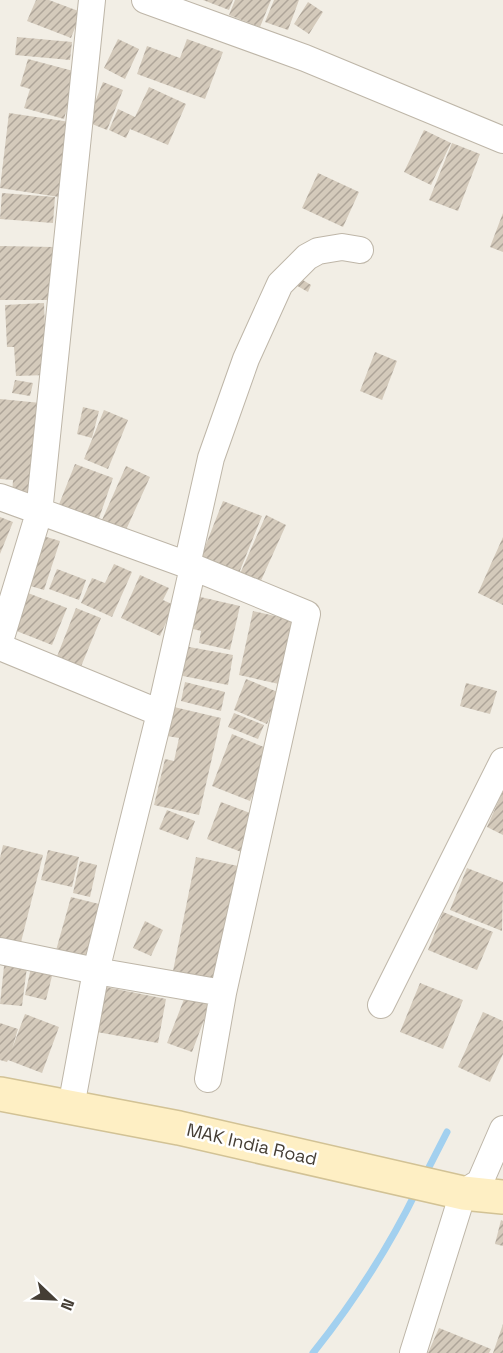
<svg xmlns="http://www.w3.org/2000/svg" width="503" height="1353" viewBox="0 0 503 1353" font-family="'Space Grotesk',sans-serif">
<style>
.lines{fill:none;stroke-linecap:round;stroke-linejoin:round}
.stream{stroke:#a2d0ef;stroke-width:7}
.building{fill:url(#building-hatch)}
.street-casing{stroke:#beb6a8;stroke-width:28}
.secondary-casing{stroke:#d2c295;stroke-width:36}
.street{stroke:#fff;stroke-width:26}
.secondary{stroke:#feefc4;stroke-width:33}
.labels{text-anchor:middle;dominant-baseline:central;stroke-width:5;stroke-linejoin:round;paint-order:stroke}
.street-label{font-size:18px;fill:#453e35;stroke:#fff}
</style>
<defs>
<pattern id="building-hatch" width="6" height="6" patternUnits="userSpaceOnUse" patternTransform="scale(1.5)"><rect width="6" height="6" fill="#d4cabb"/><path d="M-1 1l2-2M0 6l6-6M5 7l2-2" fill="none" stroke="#aea599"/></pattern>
</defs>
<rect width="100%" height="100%" fill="#f2eee5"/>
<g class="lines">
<path class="stream" d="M425,1175L447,1132
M313,1353C353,1303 389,1247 417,1190"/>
</g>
<path class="building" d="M36,0H49L81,12L71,38L27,21Z
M203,0H233L229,10Z
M235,0H271L260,27L229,15Z
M274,0H299L288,30L265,22Z
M308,2L323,12L309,34L294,24Z
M17,37L72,42L70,60L15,55Z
M118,39L139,49L125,79L104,68Z
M187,39L223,52L205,99L137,74L147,46L180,58Z
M28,59L77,72L64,119L24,108L30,89L20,86Z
M103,82L123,90L107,130L87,122Z
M149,87L186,104L168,145L130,129L126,138L109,130L118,109L135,117Z
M9,113L70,122L59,197L0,188Z
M424,130L451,143L431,185L404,172Z
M452,143L480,154L458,211L429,200Z
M318,173L359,192L343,227L302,208Z
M2,193L55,197L53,223L0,219Z
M503,213V252L490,247Z
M0,246L54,247V300H0Z
M298,277L311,285L308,292L294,284Z
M44,303L47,375L16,376L14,347H7L5,305Z
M375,352L397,361L382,400L360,391Z
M15,380L33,383L30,396L12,393Z
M0,399L41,403L33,497L12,495L13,480L0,479Z
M83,407L99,411L92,438L77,434Z
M104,410L128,420L108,469L84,459Z
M75,464L113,478L96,527L56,512Z
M126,466L150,477L126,530L102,520Z
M223,501L262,516L239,573L201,557Z
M266,515L286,525L259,585L239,576Z
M0,517L13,522L0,554Z
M43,536L60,541L44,590L27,585Z
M503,537V605L478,593Z
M114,564L132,572L112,617L81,603L92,578L105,583Z
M57,569L86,580L79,600L49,589Z
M140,575L169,588L163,600L174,605L160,636L121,618Z
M28,593L67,608L52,645L14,630Z
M196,596L240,606L230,650L199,643L201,631L189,628Z
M76,608L101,618L80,669L56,659Z
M253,611L293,620L279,684L239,675Z
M184,646L233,655L228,685L178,675Z
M246,679L280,693L267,724L234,710Z
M185,682L225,692L221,711L181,701Z
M466,683L497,691L490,714L460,706Z
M174,707L221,718L199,815L154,805L165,759L174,761L179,738L167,736Z
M234,713L264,725L258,739L228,727Z
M232,734L271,750L250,801L212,786Z
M503,791V835L487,827Z
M221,802L258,816L244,853L207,839Z
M167,810L195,821L188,840L159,829Z
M3,845L43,855L20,946L0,941V858Z
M48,850L79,857L72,887L41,880Z
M196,857L238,866L214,980L173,971Z
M80,861L97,865L90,897L73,893Z
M467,868L503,882L502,931L450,910Z
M71,897L103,905L87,963L55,954Z
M443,912L493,932L477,970L428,950Z
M145,921L163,930L151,956L133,948Z
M5,957L28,959L22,1006L0,1004Z
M32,963L54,968L46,1000L25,995Z
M420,983L463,1000L443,1049L400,1032Z
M106,987L166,999L158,1043L97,1032Z
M188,989L212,999L192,1052L167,1043Z
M483,1012L503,1021V1054L490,1082L458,1067Z
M25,1014L59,1027L42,1073L8,1060L7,1062L0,1060V1023L18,1029L12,1049Z
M501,1220L503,1221V1246L495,1244Z
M503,1324V1353H493Z
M439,1328L491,1349L489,1353H428Z"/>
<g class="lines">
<defs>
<path id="street" d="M145,0L305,58L503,140
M0,497L193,567L160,713L96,971L71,1107
M187,565L211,458L246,359L280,284L307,257L318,251L342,247L360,250
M193,567L307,614L223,993
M0,641L39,513L92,0
M0,647L160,713
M0,951L96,971L223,993L208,1079
M381,1005L503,761
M413,1353L463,1193L480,1182L503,1129"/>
<path id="secondary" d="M0,1094L179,1128L463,1193L503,1197"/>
</defs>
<use href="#street" class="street-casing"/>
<use href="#secondary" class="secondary-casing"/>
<use href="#street" class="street"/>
<use href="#secondary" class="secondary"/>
</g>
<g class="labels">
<g class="street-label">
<text transform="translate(252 1144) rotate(13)">MAK India Road</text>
</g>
</g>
<g transform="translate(54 1299) rotate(113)" stroke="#ffffff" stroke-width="4.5" paint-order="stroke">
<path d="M0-4.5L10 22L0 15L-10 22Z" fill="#453e35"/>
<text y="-9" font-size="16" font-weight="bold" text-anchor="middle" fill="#453e35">N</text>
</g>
</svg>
